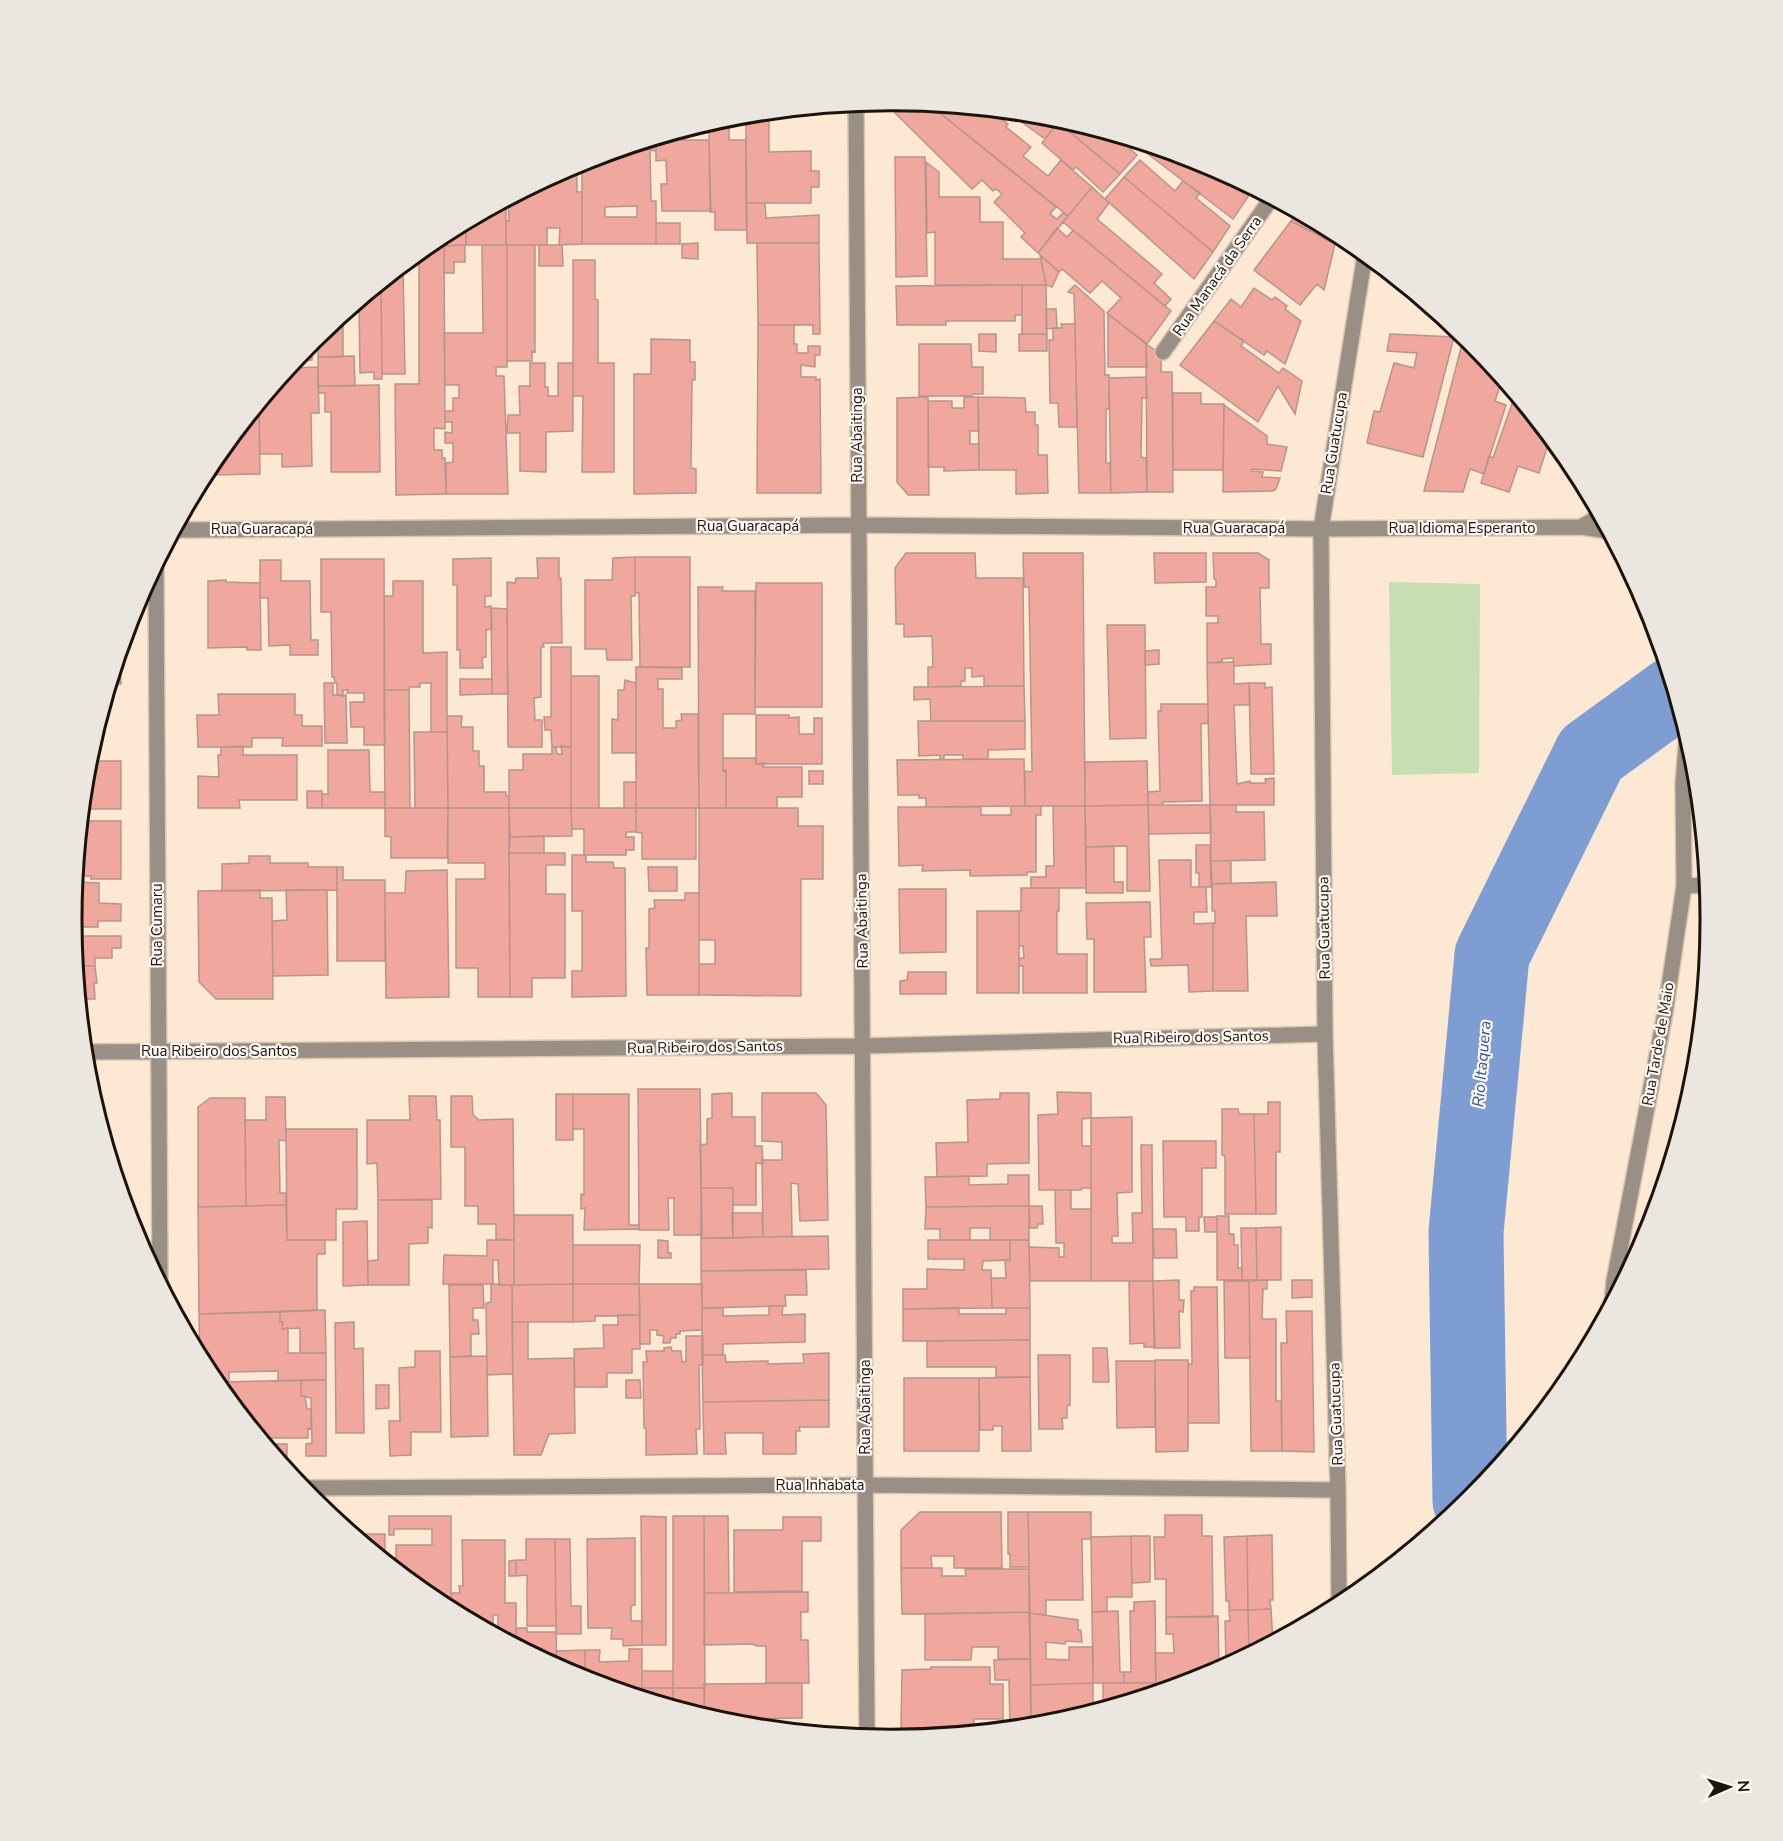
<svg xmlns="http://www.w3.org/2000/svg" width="1783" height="1841" viewBox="0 0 1783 1841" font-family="'Nunito Sans',sans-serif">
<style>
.green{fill:#c7deb2}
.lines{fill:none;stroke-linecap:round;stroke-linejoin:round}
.river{stroke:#7d9dd3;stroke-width:75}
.building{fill:#efa79e;stroke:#b8948f;stroke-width:1.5;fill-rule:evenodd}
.service-casing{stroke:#d8c6b3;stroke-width:18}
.minor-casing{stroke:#d8c6b3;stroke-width:18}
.service{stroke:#998f84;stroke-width:15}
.minor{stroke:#998f84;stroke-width:15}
.labels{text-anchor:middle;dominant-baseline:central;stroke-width:4.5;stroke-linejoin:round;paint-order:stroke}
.street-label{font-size:15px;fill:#1c130a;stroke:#fdf8f3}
.water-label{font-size:16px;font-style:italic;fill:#2e5396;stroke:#fdf8f3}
.rim{fill:none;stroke:#1c130a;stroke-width:3}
</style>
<rect width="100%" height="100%" fill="#fce8d3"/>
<path class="green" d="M1389,582L1480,584L1479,773L1392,775Z"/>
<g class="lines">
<path class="river" d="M1470,1501L1466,1232L1492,955L1591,754L1675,693"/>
</g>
<path class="building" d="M894,101L930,105L1056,207L1050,214L1057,219L1063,213L1068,216L1038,253L1021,237L1025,233L994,202L1002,194L996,189L993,191L982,180L972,189L895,113Z
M930,105L991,111L1008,124L1006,127L1031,147L1023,156L1048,176L1061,160L1092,187L1068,216Z
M998,112L1052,117L1060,119L1045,139L1012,115L1009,119Z
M729,117V140H746L747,230H715V212H710L709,124Z
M746,117H769V152L811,151V171H819V187H811V203H746Z
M1060,119L1110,134L1120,142L1123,138L1130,141L1133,143L1129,148L1137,155L1120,174L1058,122Z
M1058,122L1120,174L1103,192L1076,167L1073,170L1042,143Z
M679,133V140H709L711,211H662L661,184H667L666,160L656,161V140Z
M656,140V151L650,150L651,201H656V244H582V165L599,166V157ZM637,206V217H605V207Z
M1131,141L1205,164L1253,189L1233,219Z
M895,157H925L927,276L896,277Z
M1140,160L1175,191L1183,181L1200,193L1196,198L1230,226L1213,252L1124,177Z
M926,162L939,172V197H980V222H1003V259H1041L1046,285H935V232L927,233Z
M577,164V192H582V244L559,245L560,228H547V245H506V220L509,221L508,204H516V196Z
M1124,177L1213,252L1194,279L1105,199Z
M1092,187L1109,203L1097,219L1162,274L1154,283L1171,299L1165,306L1063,222Z
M506,202V245H466V223Z
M746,203H765L766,218L819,215V243H747Z
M1298,213L1337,234L1335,244L1291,221Z
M1291,221L1335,244L1324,290L1317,284L1300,305L1254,270Z
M466,223V245L431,246L436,239Z
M656,223H680V244H656Z
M1057,228L1067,237L1073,230L1171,311L1147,344L1107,313L1121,298L1102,281L1090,293L1062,269L1059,272L1038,253Z
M698,243V259L682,258V244Z
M757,243H819L820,334H813V325H758Z
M465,245V262H454V273H444V246Z
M482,245H507V367H496V376H504L508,494H446V463L453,462V443H445V432L452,433V422H445V411H453V398H459V385H445L444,333H483Z
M507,245H535V352L532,351V361H507Z
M539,245H562L563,266H539Z
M428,246H444L445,429L434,428V450H442V458H445L446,494L396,495L395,384H419V258H413Z
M1040,255L1059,272L1052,287L1046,285Z
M573,260H595V299L598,300V363H614V472H582L583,396H573Z
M403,266L405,374H382L381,284Z
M381,284L382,379H374V372L360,373L359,302Z
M1022,285V315H1015V321H946V325H897L896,286Z
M1022,285H1046L1047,334H1022Z
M1075,285L1104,311L1105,375H1109V409H1106V463H1110L1111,493H1079L1074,294L1068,292Z
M1254,288L1272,300L1275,297L1287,306L1285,309L1301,321L1285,364L1267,351L1264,355L1214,321L1231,299L1241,307Z
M1046,309H1056L1057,328L1046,329Z
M1108,314L1146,344L1147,367H1108Z
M343,316V357H318V336Z
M1214,321L1244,341L1241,346L1279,373L1283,368L1302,381L1295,414L1278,386L1258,422L1180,365Z
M1061,324H1075L1077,427H1059L1058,403H1050L1049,340H1053V328H1062Z
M758,325H794V344H797V353H808V346H820V355H815V367L801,365V377H816V380L820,379L821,493H757Z
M979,334H996V352L979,351Z
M1019,334H1047V351H1019Z
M1390,334L1454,337L1423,457L1367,443L1374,411L1380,412L1394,363L1414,368L1417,353L1387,351Z
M651,339L690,340V362H695V380H692L691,468L696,469V493L634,494V374H651Z
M312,342V360L296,361Z
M919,344H971L972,367H983V394H973L972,396H919Z
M1146,344L1161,354V372H1172L1173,492H1147Z
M1462,344L1476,347L1502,379L1495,401L1506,405L1484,474L1470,469L1463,492L1424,491Z
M354,356L355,386H318V357Z
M530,363H545V387H548V396H558V363H573V431L546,432V472L520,471V433H507L508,415H520L519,386H530Z
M318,367L319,413H311L312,466L282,467V454H260L259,406L290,368Z
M1146,377L1147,398H1142L1141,457L1146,458L1147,492L1111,493L1109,378Z
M379,385L380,472H331V412H325V393H319L318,386Z
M1173,393H1201V404H1224L1223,470H1173Z
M1515,395L1550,438L1539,473L1518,466L1509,492L1481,483L1489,456L1493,458Z
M928,397L929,495H908L897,482V398Z
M964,397H978L979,431H970V444H979V470L944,471V467H928V401H952V408H964Z
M978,397L1025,398L1026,412H1035V425H1038V455H1047L1048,493L1016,494V470H979Z
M1224,405L1267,436V444L1287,447L1281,471L1252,469L1251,471L1263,472L1262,477L1280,478L1276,489L1273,491L1223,492Z
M259,406L260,474L213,475V462Z
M906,553H975L976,578H1023L1024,686H984V676L972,677V668H965V681H961V686L928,687V667H933L932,636L904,637V624H896L895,568Z
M1023,553H1083L1085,806H1025V771L1032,772L1029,587H1024Z
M1154,553H1206V582L1155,583Z
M1213,553H1258L1269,560V588H1260L1261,644H1271V664L1234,666L1233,658L1222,659V662L1207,663V623H1218V616H1206V587H1216V580L1214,579Z
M635,557H690V667H640L639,593H635Z
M635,557V596H631L632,660H607L606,649H585V580H612L613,558Z
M491,558V596H485V607L491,606L492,629L486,630V657L482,658L483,668H460V650H457V585H453V559Z
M537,558H559V578H561L562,643H543L544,647H541V697L534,698L535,720H542V747H508L507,582L515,583L516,578H538Z
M321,559H384L385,745H364V727H351L350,702H364V693H347L348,690H343V696L337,695V683H335L334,677H332L331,612H321Z
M260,560H281V581H310L311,640H318V655H290V645L269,646L268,598H260Z
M226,580V582L260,583L261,650H247V647L208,648V581Z
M393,581H423V653L447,652V732H431V683H420V687H410L409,690H384V596H393Z
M756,583H822V707H755Z
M698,587H723L722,591H755V714H723V771L726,770V808H699Z
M491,608L507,609L508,694H492Z
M1107,625H1145L1146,738L1110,739Z
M551,647H571V747H552L551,730H545L544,717H551Z
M1159,650V664L1145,665V651Z
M1234,662V684L1249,683L1250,705H1234L1237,784L1250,781V783H1266L1265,779L1274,778V805H1210L1207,663Z
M117,663H120L121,684H111Z
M636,667L682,668V679H658V689H663V728H676V721L682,720L681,714H698L699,808H636Z
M571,676H599V808H571Z
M460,679H492V694L460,695Z
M625,680L636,683V753H612V719L618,720V690H624Z
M324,683H333V695H346L347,743H325Z
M1249,683H1265V688L1272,687L1274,774H1251Z
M1024,686L1025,721H931L930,699L914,700V687Z
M384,690H409L410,808H385Z
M218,694H295V715H302V726H322V746H282L283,738H252V747H198L197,715H219Z
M1161,704H1208V723L1201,724L1202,801L1163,802V805H1148V792L1160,791L1158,711H1161Z
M756,715H789V718L799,717V734H814V718H822V764H756Z
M447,716H462L461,727H473V751H479V766H484V792H506V796H509V808H448Z
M918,721H1025V749L988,750V759H963V755H944V760L940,759V755L919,756Z
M414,732H447L448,808H415Z
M243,746V755H297V800H239L240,808H198V776L219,777L218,755H221V747Z
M561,746L571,747V808H509V770H523V754H552V747H556L557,754H562Z
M328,750H369L370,792H385V808H322V794H328Z
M723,758H755L756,764L764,763L763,767H802V797H777V808H726V770L723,771Z
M1024,759L1025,806L926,807V798H919V795H898L897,760Z
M88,761H121V809H83Z
M1147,761L1148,805L1085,806V762Z
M809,771H823V784H809Z
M624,782H636V808H624Z
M307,791H322V808H307Z
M1148,805H1210L1211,833L1149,834Z
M1148,805L1150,891H1127V846L1086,847L1085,806Z
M1210,805H1236V812H1264L1265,860L1211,861Z
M1011,806H1041V815H1036V872H1027V875L970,876V870L922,871L923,865L899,866L898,807H981V815H1011Z
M1053,806H1085L1086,888H1031V877H1046V866H1054Z
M385,808H448L447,858H391V837L385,836Z
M448,808H509L510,997H478V968H456V879H485V863H448Z
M509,808H571L572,836L510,837Z
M571,808H636V832H626V837H634V850H626V855H584V829H572Z
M636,808H696V859H642V833L636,832Z
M699,808H798V826H823V879H801V996L699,995V964H715V940H699Z
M83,809V821H121V879H91V876H76Z
M544,836V853H509L510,837Z
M1196,845H1210L1211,887H1199V873H1196Z
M1114,846V882H1123V893H1086V847Z
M509,853H565V865H546V894H565V978H532V997H510Z
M572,855H586V862H613L614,868H625L626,996L572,997V971H582V911H572Z
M249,856H270V863H308V867H337V890L222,891V864L249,863Z
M1159,860H1191V887H1206L1207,912H1194V924L1213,923V991L1189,992L1188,965L1151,966L1150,959H1162Z
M1211,861H1231V883L1212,884Z
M337,867H343V880H385V961H337Z
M648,867H677V891H649Z
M447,870L449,997L386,998L385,893H405L406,871Z
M76,882L99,883V903L121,904V921H98V927H73Z
M1276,882L1277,916H1246L1248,991H1213V923H1215V911H1212V884Z
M1021,888H1059V911H1057V954H1087V993H1023V966H1019V958H1024L1023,946H1019V911H1021Z
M899,889H946V952L900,953Z
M260,890V898H272L273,999H216L199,982L198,891Z
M286,890H327L328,975L273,976L272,921L287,920Z
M685,893H699V995H647L646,948H649V909L655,908L654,900H685Z
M1150,902L1151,937H1144L1146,992H1094V939H1087L1086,903Z
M977,911H1019V993H977Z
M74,936H121V948H112V958H95V966H76Z
M76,966H95L97,983H94L95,999H80Z
M908,972H946V994H900V981L907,980Z
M638,1089H700L702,1235H674V1198H668L669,1230H639Z
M1057,1092L1091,1093V1118L1082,1119V1146H1091V1188H1082L1081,1190H1039L1038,1115L1058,1114Z
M732,1093V1117H755V1146H762L763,1164L756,1163V1205H733V1188H701L700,1145L707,1144V1119L712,1118V1094Z
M762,1093H816L826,1105L828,1220L800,1221L798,1184L791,1183L792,1237H763L762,1160H782V1142L762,1141Z
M1000,1093H1029V1163L987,1164V1176L937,1177L936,1143L968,1142L967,1100L1000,1099Z
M556,1094H573V1140H556Z
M573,1094H629V1225H639V1229L584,1230L585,1208L581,1209V1194L584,1195V1129H573Z
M409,1096H436L437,1120H440L441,1199L378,1200L377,1163L367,1164V1120H410Z
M451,1096H472L473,1115L479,1120L513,1119L514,1240L496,1239V1224H478V1206H465V1147H451Z
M266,1097H285L286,1141L279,1140L280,1193H286V1205L246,1206L245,1120H266Z
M210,1098H245L246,1206L198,1207V1107Z
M1268,1102H1280V1152H1276V1214H1256L1254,1114H1268Z
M1222,1109H1238L1239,1114H1254L1256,1214H1225V1156L1222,1155Z
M1132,1117V1192L1117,1193L1118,1236H1112V1243H1133L1132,1213H1142L1141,1145H1152L1153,1281H1091V1118Z
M286,1129H357V1209H336V1240H287Z
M1163,1141H1216V1168H1202V1217H1199V1231H1186V1217H1164Z
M1008,1175H1029V1206L926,1207L925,1177L969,1176V1185L1008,1184Z
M701,1188H733V1238H701Z
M1055,1190H1071V1209H1091V1281H1030L1029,1247L1059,1248V1257H1064V1243H1056Z
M378,1200H432V1228L428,1227V1243L409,1244V1285H368V1261L378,1260Z
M286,1205L287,1240H325V1254H317V1310L199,1314L198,1207Z
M1029,1206H1042L1043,1224H1038L1037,1228H1030Z
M1029,1206V1240H990V1228H970V1240H940V1229H925L926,1207Z
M732,1213H762L763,1237L733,1238Z
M514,1215H573V1284L514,1285Z
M1217,1216H1229V1234H1234V1245H1238V1268H1242V1280H1217Z
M1204,1217H1217V1232H1205Z
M367,1221L368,1285L343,1286V1222Z
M1281,1227V1280H1257L1256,1228Z
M1241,1228H1256L1257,1280H1242Z
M1153,1229H1176L1177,1258H1154Z
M828,1236L829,1269L701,1271V1238Z
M487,1240H514V1285H499L498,1260H493V1284H443L444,1255L487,1256Z
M658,1240L668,1241V1253H671V1258H658Z
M928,1240H1010V1260L983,1261L982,1270H991L992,1308L903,1309V1289H927V1269L964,1270V1259H928Z
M1010,1240H1029L1030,1308H992L991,1278H1006L1005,1260H1010Z
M573,1245H640L639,1284H573Z
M806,1270L807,1295H785L786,1306L702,1308L701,1271Z
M1179,1280V1300H1184L1183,1312L1179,1311L1180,1348H1154L1153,1281Z
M1267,1280V1289H1263L1262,1319H1276V1401H1281L1282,1451H1251L1249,1281Z
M1292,1280H1312V1297L1292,1298Z
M1129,1281H1153L1155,1347H1144V1343L1130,1344Z
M1224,1281H1249L1250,1358H1225Z
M491,1284L512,1285L513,1374L487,1375L486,1303L491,1302Z
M573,1284V1322H512V1285Z
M573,1284H639L640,1315L595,1316V1321L573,1322Z
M639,1284H702V1330L680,1331V1334H676V1338H671L670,1343H663L664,1336L657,1335V1330H650V1344H640Z
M449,1285H483L484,1308H473V1320H478L479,1334H471V1356L450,1357Z
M1194,1287H1217L1219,1423H1188V1364H1192L1191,1291H1194Z
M769,1306H783L782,1315L805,1314V1342L723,1344V1355H702V1308H723V1316L769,1315Z
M959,1308V1314H1006V1308H1030V1340L903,1341V1309Z
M325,1310L326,1353H300V1328L282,1329L283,1322H280V1312Z
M1286,1311H1312L1314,1452L1282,1451L1281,1343H1287Z
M280,1312V1322H283L282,1329L288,1328V1353H326V1380L278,1381V1371L229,1372V1382H215L200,1357L199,1314Z
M618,1315H640V1349H632V1373H607V1387H575L574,1349L604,1348L603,1325H618Z
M354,1322V1349L363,1348L364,1433H336L335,1323Z
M512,1322H528V1359L574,1358L575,1433L549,1434L541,1455H514Z
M686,1336H703V1365H699L700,1429H696L697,1454L646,1455V1428H644L643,1362H647L646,1351H664V1348L671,1347L672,1351H681L682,1362L686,1361Z
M1030,1340V1377H996V1367H927V1341Z
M1093,1348H1107L1109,1382H1093Z
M415,1351H440L441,1432H411V1455L390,1456L389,1421H400L399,1368L415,1367Z
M829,1353V1400L703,1402L702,1355H725L726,1362L768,1361V1364L804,1363L803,1354Z
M1038,1355H1070V1405L1067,1406V1418H1062L1063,1429H1039Z
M487,1356L488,1436L451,1437L450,1357Z
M1155,1360H1188V1451L1156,1452Z
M1116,1361H1155V1427L1117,1428Z
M1030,1377L1031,1451H1002V1426H993V1430H980L979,1378Z
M904,1378H979V1451H904Z
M301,1380H326V1456H306V1444L312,1443L311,1398L301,1396Z
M301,1380V1396H305L307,1409H311V1429L308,1428V1438H266L265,1443L223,1391L222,1382Z
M626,1380H640L641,1398H626Z
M376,1385H389V1408L376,1409Z
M829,1400V1427H799L800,1431H796V1454H763V1433H725L726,1454H704L703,1402Z
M266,1444H287V1457H277Z
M920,1512H1001L1002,1568H954V1556H931L932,1568H901V1530Z
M1008,1512H1028L1029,1567H1010V1554H1008Z
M1028,1512H1091V1539H1082L1083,1600H1046V1615L1030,1613Z
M1165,1515H1202V1536H1212L1213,1617H1166V1579H1155L1154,1537H1165Z
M389,1516H451V1610L436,1602L396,1569V1545H432V1529H394V1535H389Z
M641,1516L666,1517V1645H642Z
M673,1516H704L705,1688H673Z
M704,1516H728L729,1593H704Z
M783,1517H821V1541H802V1591L734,1592V1530H783Z
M354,1534H385V1560Z
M1272,1535L1273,1600H1270L1271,1609L1248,1610L1247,1536Z
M1131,1536H1150V1582L1132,1583Z
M1131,1536L1132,1597H1107V1611L1092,1612L1091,1537Z
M1247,1536L1248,1610H1229V1601H1226L1224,1537Z
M635,1538V1605L631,1606V1621H642V1645L623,1646V1639H611L612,1628H588L587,1539Z
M526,1539H555L556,1626H527V1575L516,1576V1560H526Z
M555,1539H570L571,1606H581V1634H556Z
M462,1540H505V1603H516V1636H509V1641L498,1635V1615H493V1632L460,1615V1609H451V1593H460L459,1586H463Z
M516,1560V1576H509V1561Z
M901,1568H942V1576H966L965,1569H1029V1612L902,1614Z
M808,1592V1612H801V1640H808L809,1683H766V1646H757L752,1644L704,1645V1593Z
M1155,1601L1156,1683H1124V1672H1131L1130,1611H1134V1602Z
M1271,1609L1273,1641L1249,1654L1248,1610Z
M1229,1610H1248L1249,1654L1226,1667L1225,1621H1230Z
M1118,1611L1120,1672H1124V1683H1093L1092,1612Z
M1029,1612L1030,1659H998V1647H972L971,1660H925V1614Z
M1030,1613L1078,1620V1630H1081L1082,1642L1066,1641L1065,1644L1046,1642V1659L1069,1660V1647H1093V1683L1031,1685Z
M1218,1616L1219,1670L1191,1682L1156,1683L1155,1653H1174L1173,1634H1166V1617Z
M516,1628H527V1632H556L557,1666L516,1645Z
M629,1649H642V1688H613L585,1680V1650H600L599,1662L629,1661Z
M585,1650V1680L557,1666L556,1651Z
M1030,1659L1031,1726L1010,1728L1009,1680H995L994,1660Z
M931,1667H990V1684H1003V1719H974V1728L901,1729L902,1670L931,1669Z
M642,1671H673V1688H642Z
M1191,1682L1156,1693V1683Z
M802,1683V1718L738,1719V1725L704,1716V1684Z
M1093,1683V1711L1051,1724L1031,1726V1685Z
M1103,1683H1156V1693L1103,1709Z
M613,1688H642V1697Z
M642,1688H673V1707L642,1697Z
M673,1688H705L704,1709H699V1714L673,1707Z
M828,1727V1734L796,1731V1728Z"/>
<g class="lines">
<defs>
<path id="service" d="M1684,886L1707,885"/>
<path id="minor" d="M856,104L867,1738
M1163,352L1271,199
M1581,527L1600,516
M176,530L858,525L1321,529L1581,527L1608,531
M156,567L160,1282
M85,1052L863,1046L1325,1034
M1612,1302L1614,1281L1665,1013L1684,886L1683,784L1687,732
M302,1488L865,1485L1338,1490
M1339,1606L1338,1490L1325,1034L1321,529L1365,254"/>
</defs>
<use href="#service" class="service-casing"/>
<use href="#minor" class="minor-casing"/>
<use href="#service" class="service"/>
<use href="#minor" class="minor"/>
</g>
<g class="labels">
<g class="street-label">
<text transform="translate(1217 276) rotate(-55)">Rua Manacá da Serra</text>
<text transform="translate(857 435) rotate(-90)">Rua Abaitinga</text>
<text transform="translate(1334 443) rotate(-81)">Rua Guatucupa</text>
<text x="748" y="526">Rua Guaracapá</text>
<text x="1234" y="528">Rua Guaracapá</text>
<text x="1462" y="528">Rua Idioma Esperanto</text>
<text x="262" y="529">Rua Guaracapá</text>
<text transform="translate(862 921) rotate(-91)">Rua Abaitinga</text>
<text transform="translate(157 925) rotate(-90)">Rua Cumaru</text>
<text transform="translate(1324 928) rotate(-91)">Rua Guatucupa</text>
<text transform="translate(1191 1037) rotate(-1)">Rua Ribeiro dos Santos</text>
<text transform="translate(1658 1044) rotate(-80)">Rua Tarde de Maio</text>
<text transform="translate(705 1047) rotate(-1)">Rua Ribeiro dos Santos</text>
<text x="219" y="1051">Rua Ribeiro dos Santos</text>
<text transform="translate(865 1407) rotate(-90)">Rua Abaitinga</text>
<text transform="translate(1336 1414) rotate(-92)">Rua Guatucupa</text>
<text x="820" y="1485">Rua Inhabata</text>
</g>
<g class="water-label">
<text transform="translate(1482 1064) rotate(-85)">Rio Itaquera</text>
</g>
</g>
<path d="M0 0H1783V1841H0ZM82 920a809 809 0 1 1 1618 0a809 809 0 1 1-1618 0Z" fill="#ebe6e0" fill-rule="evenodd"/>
<path class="rim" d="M82 920a809 809 0 1 1 1618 0a809 809 0 1 1-1618 0Z"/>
<g transform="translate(1729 1787) rotate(87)" stroke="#fdf8f3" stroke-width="4.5" paint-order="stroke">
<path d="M0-4.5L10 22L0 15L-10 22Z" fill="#1c130a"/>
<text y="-9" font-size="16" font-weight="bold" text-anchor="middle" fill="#1c130a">N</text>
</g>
</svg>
